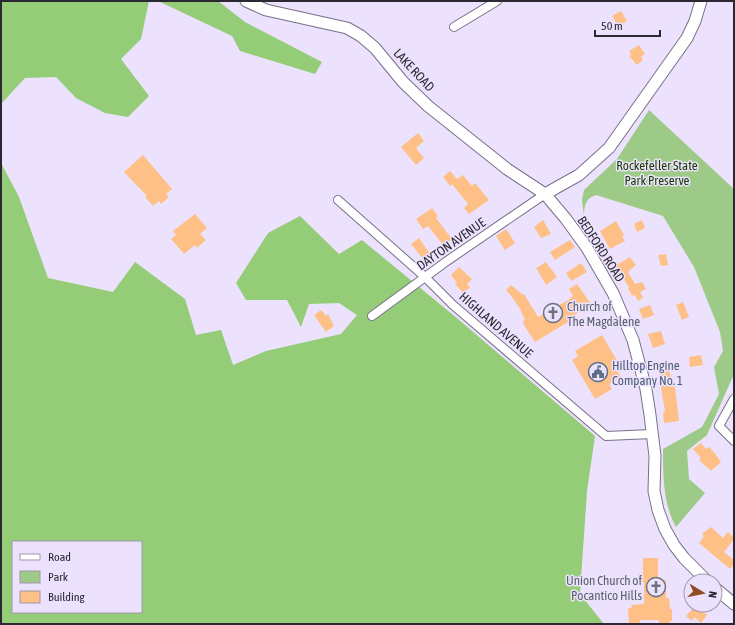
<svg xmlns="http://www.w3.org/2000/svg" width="735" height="625" viewBox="0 0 735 625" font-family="'Asap Condensed',sans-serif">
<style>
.green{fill:#9dcb87}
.forest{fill:#94cc78;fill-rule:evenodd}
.building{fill:#fec086}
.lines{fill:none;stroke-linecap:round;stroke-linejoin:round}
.street-casing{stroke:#797087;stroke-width:10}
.secondary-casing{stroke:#797087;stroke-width:13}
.street{stroke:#fff;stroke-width:8}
.secondary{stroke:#fff;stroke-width:11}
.labels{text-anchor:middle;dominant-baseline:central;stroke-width:3;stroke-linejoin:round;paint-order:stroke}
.street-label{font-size:13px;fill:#2b2831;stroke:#ece2fd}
.park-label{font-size:13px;fill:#173b00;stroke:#ece2fd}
.worship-label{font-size:13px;fill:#5b616d;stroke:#ece2fd;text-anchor:start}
.service-label{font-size:13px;fill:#4e5e75;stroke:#ece2fd;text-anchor:start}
</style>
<rect width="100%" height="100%" fill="#ece2fd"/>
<path class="green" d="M649,110L734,189V374L707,435L687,451L689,479L705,493L676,527C663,504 663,475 663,449L702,427L719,394L714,367L723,351L720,332L694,267L663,216L596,195C585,198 584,207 584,217L582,200L584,190L617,159Z"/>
<path class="forest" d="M1,1H149L141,39L121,59L149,96L128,117L105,113L76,98L56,77L25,78L1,104Z
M158,1H218L245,22L322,62L315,74L240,51L232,36Z
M1,163L19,197L48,278L113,292L135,262L185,299L196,335L221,330L233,365L266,351L341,334L357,315L339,303L309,304L301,327L287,300H246L236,283L268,233L300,216L339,254L362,240L458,319L595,436L587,491L580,594L604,624H1ZM13,542H141V612H13Z"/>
<path class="building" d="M621,11L627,21L618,26L612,16Z
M639,45L645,54L641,57L643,60L637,65L629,56L631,55L629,51Z
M418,133L424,141L416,148L424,158L416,165L401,147Z
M143,155L172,189L166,194L169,197L161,204L159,201L153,206L145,197L147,196L124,172Z
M450,171L457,179L463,175L472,186L475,183L489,200L469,214L464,208L468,204L452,184L450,186L443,177Z
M432,208L438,216L436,218L452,239L444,246L428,226L423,229L416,219Z
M195,214L207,228L200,234L206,240L197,248L195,245L184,254L171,239L176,235L173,231Z
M543,220L551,234L541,238L534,227Z
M642,220L645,228L637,232L634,224Z
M616,221L624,235L622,236L625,241L610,249L600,231Z
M506,229L515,243L505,250L496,236Z
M419,238L430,254L423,259L411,244Z
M570,240L575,247L555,260L550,252Z
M666,254L668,265L661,266L658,255Z
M630,257L636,265L628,272L635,284L642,282L646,289L640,292L643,298L638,301L635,295L632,296L628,288L629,287L615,266Z
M546,262L557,277L546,285L536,268Z
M581,263L587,272L571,281L566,273Z
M459,267L472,279L467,284L470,287L463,293L455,284L457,283L451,275Z
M577,284L591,304L572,317L573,319L535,342L524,325L523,321L525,320L520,309L512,297L506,290L511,285L523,295L524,294L538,317L568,300L573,296L569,289Z
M683,302L689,317L682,320L676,305Z
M650,305L654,315L643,319L639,309Z
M321,310L326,316L328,314L334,326L326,332L314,315Z
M661,331L665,344L653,348L648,334Z
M602,335L619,364L615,367L621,377L609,384L612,389L595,399L572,360L578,356L575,351Z
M701,355L703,365L690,367L689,357Z
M667,361L673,387H675L679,421L664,423L663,413L665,412L657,363Z
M701,443L706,449L709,447L713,451L721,462L711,471L699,460L701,458L693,449Z
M711,527L723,538L728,532L734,537V539L724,552L734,560V564L730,569L699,543L704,536L702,534Z
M643,558H658V577L659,580H666V598H669L670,609H672V621H670V623L659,624V620H640V624H629L628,608H632L631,605L644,604V582H638V574H643Z
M696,605L707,615L701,623L694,617L692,621L686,616Z"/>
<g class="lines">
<defs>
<path id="street" d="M454,27L497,1
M338,200L425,277L453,305L606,436L652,434
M372,316L447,261L545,194
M734,399L719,426L734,441"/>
<path id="secondary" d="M246,1L266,10L347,28L361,36L375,48L403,82L428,106L507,169L545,194L566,219L587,248L613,293L633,340L646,389L650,415L655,456L654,491L658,510L665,529L674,545L684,558L707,581
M545,194L579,175L609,148L687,38L695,21L701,1
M715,588L734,604"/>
</defs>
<use href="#street" class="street-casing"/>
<use href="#secondary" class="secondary-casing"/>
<use href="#street" class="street"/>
<use href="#secondary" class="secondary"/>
</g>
<defs>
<symbol id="church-ring" viewBox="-11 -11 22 22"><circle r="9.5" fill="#ece2fd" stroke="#6b7280" stroke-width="1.5"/><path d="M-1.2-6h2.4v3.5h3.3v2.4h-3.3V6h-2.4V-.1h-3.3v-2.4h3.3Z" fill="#6b7280"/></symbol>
<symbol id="civic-ring" viewBox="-11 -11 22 22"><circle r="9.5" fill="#ece2fd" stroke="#5c6f8a" stroke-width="1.5"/><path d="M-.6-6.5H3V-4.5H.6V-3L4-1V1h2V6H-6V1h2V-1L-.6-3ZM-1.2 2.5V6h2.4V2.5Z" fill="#5c6f8a"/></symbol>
</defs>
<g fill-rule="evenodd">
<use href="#church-ring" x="542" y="302" width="22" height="22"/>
<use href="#civic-ring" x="587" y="361" width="22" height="22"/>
<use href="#church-ring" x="645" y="576" width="22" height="22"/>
</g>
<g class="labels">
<g class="street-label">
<text transform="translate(414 70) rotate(47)">LAKE ROAD</text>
<text transform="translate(451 244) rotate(-35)">DAYTON AVENUE</text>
<text transform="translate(601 249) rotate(57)">BEDFORD ROAD</text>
<text transform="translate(496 325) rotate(41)">HIGHLAND AVENUE</text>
</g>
<g class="park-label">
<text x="657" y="165">Rockefeller State<tspan x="657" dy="15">Park Preserve</tspan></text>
</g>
<g class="worship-label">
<text x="567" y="306">Church of<tspan x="567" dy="15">The Magdalene</tspan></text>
<text x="642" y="580" text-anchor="end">Union Church of<tspan x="642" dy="15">Pocantico Hills</tspan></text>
</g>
<g class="service-label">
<text x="612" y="365">Hilltop Engine<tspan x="612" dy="15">Company No. 1</tspan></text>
</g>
</g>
<rect width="735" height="625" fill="none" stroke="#2b2831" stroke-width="4"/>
<rect x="12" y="541" width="130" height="72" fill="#ece2fd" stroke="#9f98ab"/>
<rect x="20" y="554" width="20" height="6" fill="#ffffff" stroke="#9f98ab"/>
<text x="48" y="561" font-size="12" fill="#2b2831">Road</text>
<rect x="20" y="571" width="20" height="12" fill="#9dcb87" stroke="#9f98ab"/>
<text x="48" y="581" font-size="12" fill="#2b2831">Park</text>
<rect x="20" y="591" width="20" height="12" fill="#fec086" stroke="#9f98ab"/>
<text x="48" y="601" font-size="12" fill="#2b2831">Building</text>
<g transform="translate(703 593) rotate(100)"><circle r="19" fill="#ece2fd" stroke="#9f98ab"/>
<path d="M0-3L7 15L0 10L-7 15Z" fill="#924c24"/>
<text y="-6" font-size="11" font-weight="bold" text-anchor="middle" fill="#2b2831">N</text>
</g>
<path d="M595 30v6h65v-6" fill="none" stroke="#2b2831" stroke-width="2"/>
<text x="601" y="30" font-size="12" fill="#2b2831" stroke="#ece2fd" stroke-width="3" paint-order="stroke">50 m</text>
</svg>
